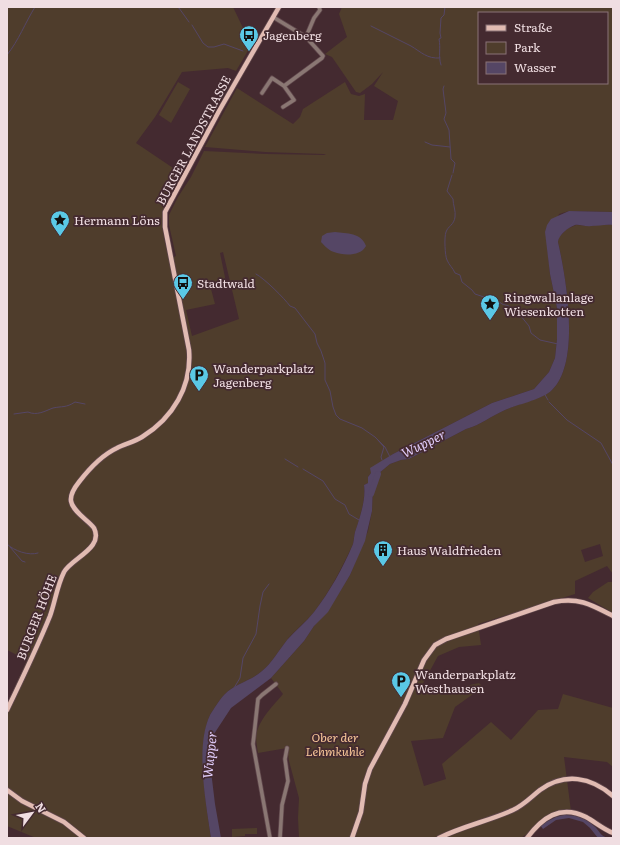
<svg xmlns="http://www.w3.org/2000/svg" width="620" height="845" viewBox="0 0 620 845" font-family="Literata,serif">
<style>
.green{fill:#4f3d2c;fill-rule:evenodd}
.water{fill:#554665}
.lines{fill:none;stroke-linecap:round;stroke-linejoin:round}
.stream{stroke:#554665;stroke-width:1}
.river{stroke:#554665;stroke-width:6}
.minor-casing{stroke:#60474c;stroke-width:5}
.major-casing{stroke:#60474c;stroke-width:6}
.minor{stroke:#8a7773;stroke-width:3.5}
.major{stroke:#e1bbb2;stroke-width:4.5}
.labels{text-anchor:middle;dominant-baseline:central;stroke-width:3.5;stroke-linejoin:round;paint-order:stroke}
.poi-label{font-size:12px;fill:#f0dee2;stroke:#442a30;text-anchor:start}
.street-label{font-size:12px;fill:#f0dee2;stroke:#442a30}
.park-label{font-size:12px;font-style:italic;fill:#f9c799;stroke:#442a30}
.water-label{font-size:13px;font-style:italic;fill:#dfcaf8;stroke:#442a30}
</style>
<rect width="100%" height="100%" fill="#442a30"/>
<path class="green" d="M7,7H233L243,28L253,42L236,71L228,68L182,72L155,117L136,143L182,174C176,185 168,197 165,209C160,224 165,244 169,259L176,256L169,225V215L178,197L191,177L204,151L266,154L326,155L324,154L265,152L205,147L237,88L293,124L300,117L303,109L345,82L351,94L359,96L365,94L364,120H393L398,101L374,86L383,72L372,84L360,93L356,92L332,57L325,54L347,37L339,14L342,7H613V212L569,211L559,214L547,244L550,274L557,308V339L555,358L549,372L534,389L492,403L393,454L371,473L368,477V483L364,485C366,500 360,517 355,532C354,536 354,540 353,544C342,568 330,591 314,612C306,622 295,630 287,640C279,650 272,663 262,671C251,681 234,684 224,695C219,700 214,709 210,715C196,746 206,805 211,838H36L7,826V704L27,660L7,650ZM479,13H607V83H479ZM223,252L239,319L192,336L186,310L215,304L211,289L216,284L226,282L220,253Z
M178,82L190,89L171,123L159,115Z
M598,224L613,225V574L607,566L575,581V594L478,624L481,645L459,647L438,656L421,687L436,692L479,683L483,687L455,707L443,738L411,741L424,786L446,779L442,764L491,722L511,740L538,710L558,709L563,694L613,708V767L607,762L564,757L571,811C546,813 542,817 527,836L525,835L521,838H299L298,818L299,798L289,761L287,748L258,753C257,746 255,738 257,731C262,716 274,705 283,694L271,678L304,641L314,626L331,606L350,575L368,531L372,511L373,486L378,474L390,464L401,460L409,459L466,429C481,425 491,416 505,410C518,403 541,400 552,390C581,362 566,277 558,242L559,237L567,229L576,225L592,226ZM600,544L603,556L585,562L581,550Z
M608,582H613V613L588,598L593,592Z
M257,828V834H245V836L232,837V829Z"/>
<path class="water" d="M569,211L613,212V225C605,224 599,226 591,226C586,227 579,224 575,225C568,228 559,234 558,242C566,277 581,362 552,390C542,400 518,404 505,410C491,416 481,425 466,429L409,459L401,460L390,464L378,474L373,486L372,511L365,541L350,575L328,612L314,626L304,641L271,678L231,708L214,734L211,771L215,804L221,838H211C206,804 195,746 210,715C214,709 219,700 224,695C234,684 251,681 262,671C272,663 279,650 287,640C296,630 306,622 314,612C330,591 343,568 353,544C354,540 354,536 355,532C360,517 366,500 364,485L368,483V477L371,473L370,468L393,454L492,403L534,389L549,372L555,358L557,339V308L550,274L545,232L547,225L551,219Z
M335,232C347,234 361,232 366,246C361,256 344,256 334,252C328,250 325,246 321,242L322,236L327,233Z
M564,815C575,815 586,818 594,826C600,831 600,836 608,838H598L590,828L583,822L569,818L556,820L543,829L540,825L556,817Z"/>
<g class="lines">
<path class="stream" d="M176,7L179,8L189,22
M192,25L203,43L208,47H214L224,44L243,51
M371,26C384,33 398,39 411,46C421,52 427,59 440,58
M7,55C19,40 25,23 35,7
M441,65C438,56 441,48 439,39L441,38L440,33L441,18L444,15L445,7
M444,86L443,89L446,113L444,119L449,130L451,159L455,163L453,173
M425,142L432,145L450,147
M452,175L447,191L453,199C453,205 456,211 455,217C454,225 448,226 446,232C444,237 445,256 447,260C449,265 453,268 455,273L460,275L462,282L472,290L475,294L487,298L490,301L497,300L502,304L509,306L520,315L529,326L531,333L540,340L558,344
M256,274C265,279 284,298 290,306L295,308L315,334L317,343L321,351L325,363V380L330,391L333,407L336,415L340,419L362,428L375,437L385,447L390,457
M544,393L548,400
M549,402L567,420L601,443L613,465
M14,414L28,412C37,416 45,411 53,408C62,406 66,408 75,402L85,404
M377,439L384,447L381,457L382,460
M285,459L298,467
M303,469L323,481L335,499L345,505L349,514L359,520
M7,544C14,551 29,556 38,553
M10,547L22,561L25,562
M234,688L240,678L243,658L256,634L260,606L263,592L269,584"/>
<path class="river" d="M371,494L378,474"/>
<defs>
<path id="minor" d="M273,17L306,37L323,56L322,58L284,86L294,100L283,107
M306,37L314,18L320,10L319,7
M262,93L272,78L284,86
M270,838L253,744L258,699L262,695L276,684
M280,838L282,805L288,781L285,759L287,748"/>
<path id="major" d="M7,710C22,679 37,648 50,616C55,602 57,586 64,572C72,558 104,548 94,528C88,520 73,512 71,501C70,494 75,487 79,482C89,469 102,455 117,448C125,444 134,442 142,437C173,418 192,386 189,350L165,227V212L219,111L279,7
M7,790L22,801L64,822L84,838
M352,838L361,812L365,784L370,769L405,704L424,660L435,645L446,639L554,602C579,597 592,605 613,616
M439,838C463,826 489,821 513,810C524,805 531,797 540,790C565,772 591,777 613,796
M527,838C542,818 560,804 586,817C595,822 603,829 613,833"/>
</defs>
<use href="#minor" class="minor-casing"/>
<use href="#major" class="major-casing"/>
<use href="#minor" class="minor"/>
<use href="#major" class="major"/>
</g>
<defs>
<symbol id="bus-pin" viewBox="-11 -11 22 30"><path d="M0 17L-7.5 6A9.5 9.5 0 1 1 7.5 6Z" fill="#5ac8e6" stroke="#442a30"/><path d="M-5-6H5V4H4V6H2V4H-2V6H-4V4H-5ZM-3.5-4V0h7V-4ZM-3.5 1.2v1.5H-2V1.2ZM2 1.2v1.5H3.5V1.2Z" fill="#111"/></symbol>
<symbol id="sight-pin" viewBox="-11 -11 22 30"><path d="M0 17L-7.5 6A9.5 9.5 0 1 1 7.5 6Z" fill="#5ac8e6" stroke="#442a30"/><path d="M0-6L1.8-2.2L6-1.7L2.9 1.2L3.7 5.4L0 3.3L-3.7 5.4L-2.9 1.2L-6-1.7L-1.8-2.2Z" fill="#111"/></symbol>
<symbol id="parking-pin" viewBox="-11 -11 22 30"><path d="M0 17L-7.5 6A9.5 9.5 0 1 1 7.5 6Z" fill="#5ac8e6" stroke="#442a30"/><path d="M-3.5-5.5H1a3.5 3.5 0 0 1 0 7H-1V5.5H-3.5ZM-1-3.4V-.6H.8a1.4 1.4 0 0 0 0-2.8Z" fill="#111"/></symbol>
<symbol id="building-pin" viewBox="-11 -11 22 30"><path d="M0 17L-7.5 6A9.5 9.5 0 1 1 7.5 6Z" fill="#5ac8e6" stroke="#442a30"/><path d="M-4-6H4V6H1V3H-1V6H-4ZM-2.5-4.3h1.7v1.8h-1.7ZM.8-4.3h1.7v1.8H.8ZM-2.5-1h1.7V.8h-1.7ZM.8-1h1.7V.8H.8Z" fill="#111"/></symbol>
</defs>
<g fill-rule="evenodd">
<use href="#bus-pin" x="238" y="24" width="22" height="30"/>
<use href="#sight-pin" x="49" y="209" width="22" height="30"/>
<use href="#bus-pin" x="172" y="272" width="22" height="30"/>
<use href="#sight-pin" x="479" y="293" width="22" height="30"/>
<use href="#parking-pin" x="188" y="364" width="22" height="30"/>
<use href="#building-pin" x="372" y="539" width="22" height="30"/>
<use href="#parking-pin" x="390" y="670" width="22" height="30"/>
</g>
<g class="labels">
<g class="poi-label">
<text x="263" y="35">Jagenberg</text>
<text x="74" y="220">Hermann Löns</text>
<text x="197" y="283">Stadtwald</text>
<text x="504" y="297">Ringwallanlage<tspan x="504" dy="14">Wiesenkotten</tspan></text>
<text x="213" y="368">Wanderparkplatz<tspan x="213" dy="14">Jagenberg</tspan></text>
<text x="397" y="550">Haus Waldfrieden</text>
<text x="415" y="674">Wanderparkplatz<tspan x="415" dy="14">Westhausen</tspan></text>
</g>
<g class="street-label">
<text transform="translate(193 140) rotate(-62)">BURGER LANDSTRASSE</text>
<text transform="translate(36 617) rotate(-69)">BURGER HÖHE</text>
</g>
<g class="park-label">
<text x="335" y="737">Ober der<tspan x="335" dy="14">Lehmkuhle</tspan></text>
</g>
<g class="water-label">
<text transform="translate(423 443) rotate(-26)">Wupper</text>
<text transform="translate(209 755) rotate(-84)">Wupper</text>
</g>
</g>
<rect width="620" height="845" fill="none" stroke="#f0dee2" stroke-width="16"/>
<rect x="478" y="12" width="130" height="72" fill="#442a30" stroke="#897277"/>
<rect x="486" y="25" width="20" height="6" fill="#e1bbb2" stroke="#897277"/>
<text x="514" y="32" font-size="12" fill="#f0dee2">Straße</text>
<rect x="486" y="42" width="20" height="12" fill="#4f3d2c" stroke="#897277"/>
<text x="514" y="52" font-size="12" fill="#f0dee2">Park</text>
<rect x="486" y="62" width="20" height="12" fill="#554665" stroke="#897277"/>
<text x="514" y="72" font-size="12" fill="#f0dee2">Wasser</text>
<g transform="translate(32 813) rotate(58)" stroke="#442a30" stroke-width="3" paint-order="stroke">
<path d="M0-3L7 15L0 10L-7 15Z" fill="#f0dee2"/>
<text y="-6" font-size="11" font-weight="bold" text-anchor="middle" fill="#f0dee2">N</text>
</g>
</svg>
